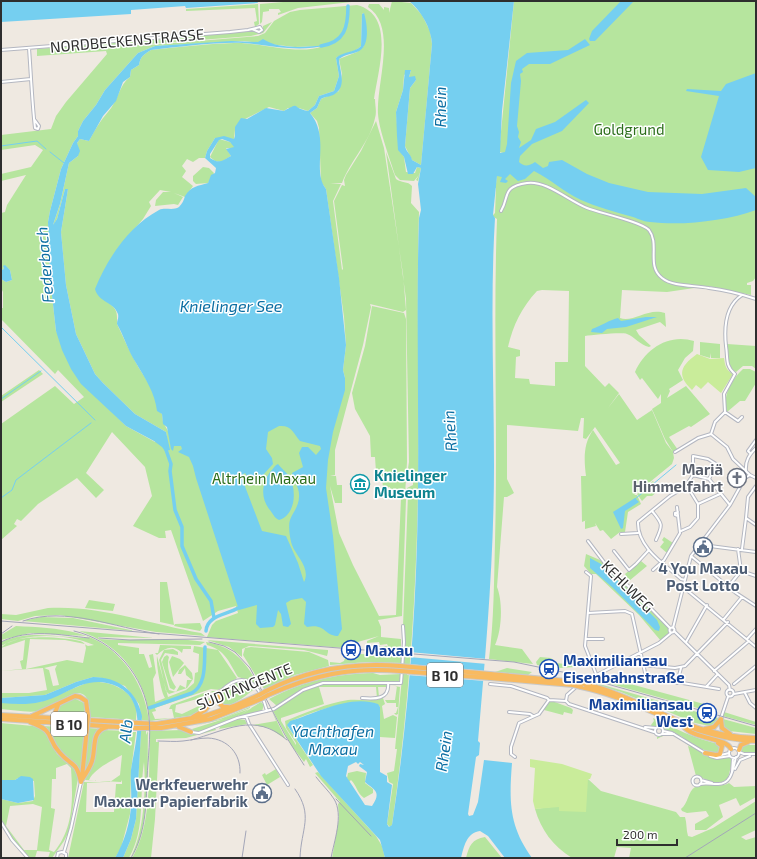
<svg xmlns="http://www.w3.org/2000/svg" width="757" height="859" viewBox="0 0 757 859" font-family="'Exo 2',sans-serif">
<style>
.green{fill:#b6e59e;fill-rule:evenodd}
.pitch{fill:#c9ec9a}
.water{fill:#75cff0;fill-rule:evenodd}
.pier{fill:#efe9e1}
.lines{fill:none;stroke-linecap:round;stroke-linejoin:round}
.stream{stroke:#75cff0;stroke-width:1}
.river{stroke:#75cff0;stroke-width:3.5}
.minor-casing{stroke:#b4b7c1;stroke-width:4}
.trunk-casing{stroke:#c9c9c9;stroke-width:6}
.minor{stroke:#fff;stroke-width:2}
.trunk{stroke:#f8ba60;stroke-width:4}
.tram{stroke:#a3a6b8;stroke-width:1}
.rail{stroke:#a3a6b8;stroke-width:1}
.trunk-bridge-casing{stroke:#c9c9c9;stroke-width:6;stroke-linecap:butt}
.trunk-bridge{stroke:#f8ba60;stroke-width:4}
.labels{text-anchor:middle;dominant-baseline:central;stroke-width:3;stroke-linejoin:round;paint-order:stroke}
.shield{fill:#fff;stroke:#6d6d6d;stroke-width:1}
.shield-label{font-size:14px;font-weight:bold;fill:#2e2e2e}
.street-label{font-size:15px;fill:#2e2e2e;stroke:#fff}
.park-label{font-size:15px;fill:#2c6e1b;stroke:#fff}
.worship-label{font-size:15px;font-weight:bold;fill:#5b616d;stroke:#fff;text-anchor:end}
.culture-label{font-size:15px;font-weight:bold;fill:#0d838f;stroke:#fff;text-anchor:start}
.service-label{font-size:15px;font-weight:bold;fill:#4e5e75;stroke:#fff}
.transit-label{font-size:15px;font-weight:bold;fill:#164399;stroke:#fff;text-anchor:start}
.water-label{font-size:16px;font-style:italic;fill:#0d6fa3;stroke:#fff}
</style>
<rect width="100%" height="100%" fill="#efe9e1"/>
<path class="green" d="M295,1H353L350,2L360,1L298,8L278,15V13L281,12L279,9H269V11L263,12L262,22L260,24V4Z
M392,1L411,3L422,15L430,31L432,44L421,165L412,160L405,146L410,88L416,80L409,77L411,70L404,75L403,90L396,112L399,150L404,157L406,172L415,173L417,167L421,168L418,181L416,180L419,175L414,181L400,180L395,175C390,159 379,130 378,114C376,83 398,27 368,7L369,4H379L384,10V7L389,8V13Z
M514,1H756V277L753,281L747,283V285H751V295L708,286L667,292L622,290L620,318C633,323 648,307 665,313L666,327L660,322L636,330L639,335L651,346L649,347C640,345 635,337 627,334C622,332 593,335 585,336V366L605,387L609,383L619,393L608,408L619,394L637,420L652,410L666,443L673,452L665,439L652,409L661,403V394L658,399L642,378L640,380L635,372C645,349 669,333 694,341L693,351L685,358L678,370L683,380L669,389L670,391L667,398L686,386L710,414L691,427L689,426L669,437L678,450L673,452L674,458L672,464L634,495H637L641,504L628,512L625,532H620L611,539L603,530L600,531L595,523L596,526L585,529V521L587,520L582,522L581,476H586C584,460 583,444 593,430L616,465L620,463L595,427L586,439L583,438L584,418H581L578,431L507,425V479L514,493L507,497H504L497,587C503,602 502,630 495,645L522,649L533,664L489,659C494,621 494,580 495,541C498,433 493,327 497,219L492,216L495,213L496,188H494V184H496L497,174L504,153L499,152ZM542,290L569,291L568,362H555V386L530,384L529,379L515,378L516,357L520,356V350L508,347C513,325 522,307 537,291Z
M258,4L259,24L255,27L254,22L257,21L255,8L186,11V9Z
M357,5C396,15 378,70 374,99H375C375,105 377,112 375,118C370,142 350,161 342,183H330L341,184L333,201L342,270L343,269L334,201L342,185L345,186L344,180L346,175L361,151L376,121L384,148L403,274L406,310L403,312L370,304L371,307L363,345L335,450V475L330,476H336L337,485H342V503H335L330,486L339,533L353,565L379,616L396,615L401,498L406,499L402,616L378,620L381,627V637L401,639V651L366,648L388,646L387,644L380,645L379,642L367,643V641L379,636L347,645L345,648L207,637L212,625L216,621L238,613L236,606L218,611L203,621L171,530L165,531L166,538H159L133,526L152,496L145,467L112,432L86,473L104,490L96,498L77,478L38,504L21,521L17,519L14,524L17,526L1,540V424L55,386L74,404L84,397L58,370L55,374L1,319V308H3V290L1,294V279L6,282L12,280L10,270L5,266H3L4,269L1,270V213L5,212L7,205L26,175L1,181V174L31,167L43,150L35,145L1,150V135L51,129L56,116L66,102L107,54L106,51L37,56V49L127,42L128,45H149L258,36L265,33L274,21L290,12L300,10ZM364,13V46L357,52L339,59L342,74L339,91L321,99L317,108L310,113L317,121L319,128L321,182L326,189L344,317L346,345L343,370L345,378L168,431L163,422L162,414L157,409C158,392 142,375 135,361C128,349 123,336 117,324C117,315 118,310 110,304L118,248L143,219L151,206L149,202L160,190L171,192H163L156,200L155,206L174,204L178,205L183,197L174,193L185,197L193,186L182,177L186,171L182,166L187,159L193,162L199,158H205L207,151L215,138L234,139L235,130L245,119L269,107L284,111L288,108H299L308,111L315,105L319,96L334,91L339,76L336,58C344,52 355,53 361,46L362,14ZM244,41L295,47L323,46C298,56 261,42 234,43C206,44 178,47 151,50C144,54 140,57 139,65L131,70L130,77C119,85 118,101 108,112C100,121 95,130 89,141L80,139L77,143L78,156L69,163L60,204L53,225V226L57,219L65,189H68L61,232L66,285L76,334L95,374L103,383L135,414L166,432L167,439L155,442L126,426L100,400L56,331L50,278L48,222L50,211L61,169L73,143L78,136V131L83,121L96,105L105,90L138,53L155,46Z
M272,22L263,33L251,36L149,44L130,43V42L250,31L260,33L263,31V26Z
M219,139L230,142L234,145V148H226L231,156L221,162L215,161L210,157Z
M386,152L396,179C401,183 408,181 412,186L411,203L419,212C416,305 420,399 418,492C416,604 408,715 392,825L390,827L387,824L393,784L389,782L387,773L394,771L397,749H395L404,658L403,626L408,495L407,488L413,485V477L407,475L409,462L406,299Z
M203,167L209,168L214,173L208,183L196,184L193,181V176Z
M372,306L404,313L406,319L407,462L405,495H391L390,487L383,488L382,477H380L379,472H376L375,457H371L370,436L355,409L352,393L365,346Z
M700,342L720,344V358H711V353L710,358L700,355Z
M727,344L756,346V369L752,366H743L736,372C725,367 727,355 727,344Z
M743,369H750L756,372V383L745,401H740L727,412C722,396 731,380 743,369Z
M39,370L43,374L1,402V396Z
M653,481L659,490L652,496H647L642,501L637,494Z
M664,537L673,543L667,553L660,547L664,542L662,540Z
M586,554L600,560L668,628L669,633L661,641L639,615L596,574H591L584,566Z
M641,561L647,566L629,581L625,574Z
M160,582H167L174,625L160,622Z
M89,600L115,604L113,611L85,608Z
M48,608C100,605 150,624 201,633L205,636L156,632L60,615L35,616L18,621L1,619V614L16,615Z
M41,617L73,618L135,631L23,621Z
M200,623L202,628L200,631L174,626L175,624Z
M16,626C36,627 58,628 77,633C118,643 144,680 149,721L142,720L139,704L125,686L102,678L93,677L76,682L45,695L1,698V693H29L47,690L43,668L1,671L22,669L20,661L23,660L25,640L1,648C13,633 62,637 80,641C84,642 85,645 88,646C90,646 92,645 94,645C67,634 28,632 1,646V642C30,629 59,638 89,638L88,636L30,633L1,640V635ZM30,639L65,640L85,644L86,648L83,663L67,660L26,669ZM57,665L55,669L59,685L53,686L49,670L44,668Z
M79,631L154,638L98,637L99,639C134,642 170,636 205,642L200,645L118,643V645L139,648V654H144L149,668L152,667L149,655L153,654L156,673L153,679L155,702L165,698C161,693 156,664 157,656L168,697L186,690L194,683L195,673L198,672L199,654L193,652L194,646L218,650L237,678L220,690L211,689L155,708L156,711L152,712L155,719L174,718L172,709H169L171,705L209,691L208,694L197,699L176,705L175,712L182,714L203,704L213,694L212,692L210,693L212,691H217L206,707L195,715L150,721C146,678 120,644 79,631Z
M207,640L328,650V652L327,656L304,650L249,646L242,649V657L229,647Z
M206,642C236,647 248,665 261,690L252,681L238,677C229,662 225,650 207,645Z
M160,645L191,646V649H183L182,653C173,644 165,648 157,655L155,653H158Z
M251,647L309,652L328,660L329,666L295,675L264,689L243,655L245,648Z
M173,649L178,652V655L165,653L161,660L169,690L176,692L180,685L186,688L187,680H192L186,675L185,668L181,674H178L179,670L185,665L192,673L193,679L187,688L169,694L166,691L159,660L164,650Z
M347,653L402,657V663L367,662L330,665V662L340,663L344,661Z
M167,655L169,657C166,666 170,679 176,687L174,690L170,688L162,662L164,657Z
M172,656L180,659L184,663L173,677L169,662Z
M540,657L551,658L556,663L574,665V667L561,668L537,665L536,662Z
M507,668L532,672L528,675L495,672Z
M373,673L380,675L401,674V680L397,682L325,681L303,689L277,706L269,699C304,681 334,674 373,673Z
M597,676H601L715,707L711,711L701,709L593,679Z
M243,681L251,683L256,688C247,694 233,708 222,705L219,700C220,689 233,682 243,681Z
M589,681L718,718L717,721L710,726L695,723L621,692L587,682Z
M89,682C107,680 131,688 136,708C137,712 136,716 136,720L90,717C90,669 57,708 39,711C28,713 13,710 1,709V703L40,702Z
M324,683L385,684L388,687H378L379,697L377,698L376,687H319L324,704L281,718V721L296,745V743L286,728L285,721C305,713 327,703 348,700C360,699 372,702 383,698L385,704L382,706L384,719L393,715L397,717L395,738L380,737V707L377,704C347,700 316,710 289,722L288,727L313,765L310,767L306,759L304,762L291,745L273,711L304,690Z
M390,685L400,687L398,714L396,715L394,713H396L398,707H396V703H387L385,700H395L397,686Z
M74,698L84,703L85,717L61,715L57,712L58,707Z
M552,701L571,708L573,710L572,714L564,712L563,715L544,710L548,702Z
M261,702L264,705L262,711L238,716Z
M250,707V708L224,718L252,708L236,717L198,732H194L192,729L224,719L194,726L220,719Z
M272,711L285,738H284L269,728L253,725L276,721Z
M724,712L756,722V725L723,716Z
M653,718C674,728 696,739 718,744L721,752L715,754L694,746L681,736L665,731L660,726L652,727L651,725L654,721Z
M239,719L245,720L247,724L219,729L221,725Z
M723,719L756,728V734L729,731L723,726Z
M1,723L33,726L43,729L49,736L57,754L73,766L78,778L69,831L64,841L52,858H48L50,852L37,851L35,858H28L12,839L1,820V799L18,803L33,801L35,796L34,781L18,778L15,780H1ZM67,764L71,768C73,798 74,828 54,852L49,850L55,809L51,808L52,779H56V768ZM33,804L42,807L37,850H24L6,826L10,806Z
M42,726L85,728L81,772C76,764 70,761 63,755C53,746 54,735 42,726Z
M89,728L99,729L91,761L85,772Z
M215,728L216,730L186,738L156,739V742H159L155,819L151,858H132C153,823 148,771 150,731L183,730L197,735Z
M103,730L129,731L130,735L131,732H136L131,771L130,814L121,848L115,858H68L84,782L105,783H87L86,812H114L116,784H122V780L121,782L85,780L97,736ZM122,755L120,775L110,782L89,780C94,769 111,761 122,755Z
M141,731H146V735L148,731C147,764 151,833 130,858C144,834 146,790 144,762C139,795 146,828 129,858H123L131,839L136,819Z
M664,734C683,733 697,756 717,758C721,759 726,757 730,757L732,762L728,778C717,789 707,778 696,776L688,746L691,747C678,738 672,730 657,739V737Z
M743,745H756V752L743,753L741,751Z
M276,769L280,777L267,785L262,775L265,773L266,775Z
M357,771L366,773L365,783L373,789V793L364,798C357,793 357,786 351,780L349,782L347,778L348,773Z
M318,772L376,836L382,846L385,858H332L339,818L338,804L340,802L315,773Z
M588,779L601,791L676,812L680,817H685C687,823 686,830 688,836L692,837L713,828L756,801V830L741,837L746,840L756,837V858H629L631,848L617,847L614,858H572C553,846 541,830 535,809L559,806V811Z
M729,783L734,787L756,786V797L740,806L736,798L719,805L723,817L706,830H695V824L709,816L706,811L687,813L682,811L681,809C688,804 688,791 695,787C705,781 718,789 729,783Z
M485,837L502,858H466C469,846 472,839 485,837Z"/>
<path class="pitch" d="M697,354L710,359L724,358C725,366 726,370 733,374L721,393L708,382L701,389L696,385L692,390C675,374 682,365 697,354Z
M530,759L562,764L592,774L590,779H588L586,812L559,811V807L535,809L533,801L535,768L530,767Z"/>
<path class="water" d="M1,1H257L258,3L186,8L185,6L131,10V14L1,22Z
M409,1H514L502,111L500,153L505,152L507,144L511,83L516,61L527,53L568,50L585,39L590,45L550,64H529L522,69L523,72L520,74L521,81L517,126L519,132L518,137L521,142L519,148L531,140L536,129L555,122L586,100L589,103L562,131L532,144L520,156L519,162C524,167 529,166 535,162L543,168L548,166L549,162L562,160L587,174L609,183L648,192L702,194L746,188L756,197V210C726,221 682,226 650,222C645,222 639,219 633,217C615,212 597,207 581,200C564,192 550,179 534,171L525,179L518,181L510,174L505,179L508,181L506,183L500,182L502,177L497,176L493,215L495,218C490,301 494,384 494,466C494,558 486,650 478,741L480,743L479,755L476,757L468,814L469,816L473,815L478,802L484,760L512,763C509,802 509,826 532,858H505L488,836L480,831C466,833 464,847 461,858H385L380,840L321,776L287,725L290,721C316,713 351,694 378,704L380,707V772L387,776V782L392,785L387,824L389,827L392,825C409,715 417,602 418,490C419,400 416,309 419,218L421,210L418,184L421,168L417,167L413,174H408L404,157L398,150L397,136L396,112L403,90L405,70H411L409,77L415,76L416,80L410,88L405,146C406,152 411,154 412,160L421,165L432,44C431,28 422,12 409,1ZM356,762L358,764L360,762L364,765L360,764L359,766L367,772L365,782C374,790 382,791 372,806L365,805L346,776L348,766Z
M621,1H634L595,41H590L589,39L592,31Z
M364,13C367,23 371,47 357,52C351,54 344,55 339,59C339,68 347,85 336,93C332,97 326,96 321,99L317,108L310,113C331,138 311,170 326,189L339,278L346,345L343,370L345,378V390L333,432L328,460L326,488L333,536L342,629L338,636C324,636 326,623 307,627L304,624L306,602L302,598L291,600L286,603L291,624L288,627L283,626L281,614L278,610L275,625L273,627L260,628L256,624L257,605L239,610L196,478L193,466L189,457L178,452L182,449L181,446H174L173,451L171,449L167,427L163,424L162,414L157,411C155,393 145,378 136,363C128,351 124,336 117,324C117,320 119,318 118,314C114,302 98,302 95,289C107,259 129,226 159,210C165,207 173,211 179,207C182,204 184,200 185,196C191,186 198,186 208,183L211,175L215,173L216,168L205,158L207,151L215,138L224,136L234,139L235,136V127L241,118L247,119L266,108L284,111C302,101 290,108 308,111L315,105L319,96L334,91L339,76L336,58C343,51 355,53 361,46L362,14ZM222,139L230,142L234,147L226,149L231,156C222,161 219,164 210,158V154L219,140ZM279,426C292,425 293,433 300,441L320,446L321,449L316,455L308,447H302L299,453L303,467L292,473C293,481 300,487 299,497C299,506 293,512 290,520C288,526 290,539 292,545C296,556 311,568 304,582L298,563L286,536L262,531L241,476L245,473L251,482L261,481L264,474L273,464L272,458L266,449L268,432Z
M263,39C279,50 307,47 326,45C298,53 271,45 243,43C214,42 180,47 151,50C144,54 140,57 139,65L131,70L130,77L123,82L116,101L103,116L89,141L80,139L77,143L80,151L78,156L69,163L60,204L53,225L57,219L65,189H68L61,232L66,285L76,334L95,374L103,383L135,414L166,432L170,450L165,451L162,447L154,441L126,426L81,384L71,369L62,350L56,331L50,278L48,222L50,211L61,169L73,143L78,136V131L83,121L96,105L105,90L138,53L155,46L231,41L258,42Z
M756,73V168L739,172L708,170L701,157L719,96L686,91L687,89L721,91L726,84Z
M5,265L10,270L12,280L6,282L1,279V270L4,269L3,266Z
M646,317H657L626,327L607,329L602,333L591,332L592,329C601,326 609,320 618,318L621,321Z
M278,464C281,468 286,472 289,476C297,489 296,515 279,520C274,518 273,513 269,509C260,497 262,482 271,471C274,468 274,466 278,464Z
M635,498L639,502L625,511L623,528L621,529L613,512Z
M590,558L601,564L657,620L660,627L659,631L655,630L612,587L590,568Z
M93,677C118,677 137,691 142,716L136,819L131,839L123,858H115C124,843 131,821 131,803C132,792 130,781 131,770C134,750 142,723 134,704C129,690 114,683 100,682C78,681 61,698 40,702C28,705 14,704 1,703V698L45,695L76,682Z
M21,776L30,777L33,779L34,800L18,803L1,799V780H15Z"/>
<path class="pier" d="M409,652L487,659V664L409,657Z
M408,664L486,671L485,681L407,675Z"/>
<g class="lines">
<path class="stream" d="M1,146L37,141L46,149
M50,152L64,163
M1,327L95,420
M1,399L41,371
M1,498L12,490L16,480L91,423
M635,499L676,465"/>
<path class="river" d="M321,46C345,42 348,27 348,6
M165,447L171,464L170,471L175,510L182,527V546L196,579L211,601L214,618
M206,631C207,615 227,615 238,608
M149,708L192,693C207,684 204,662 205,647"/>
<defs>
<path id="minor" d="M29,48C31,75 32,102 35,128L38,129L39,126L34,119
M1,50L230,32L248,30L260,27L262,30L259,32L252,29
M1,82L31,79
M501,211C510,196 501,187 527,183C546,180 569,201 587,208C600,213 642,222 649,230C660,244 646,266 662,278C673,287 695,285 709,288C725,290 741,294 756,299
M725,412L724,394L735,374C725,366 728,358 726,346C724,328 725,306 742,295
M725,412L738,421L742,417
M711,434L727,447L733,459L750,475
M711,434L715,422L725,412
M675,452L698,438L711,434
M750,453L748,451L756,440
M746,471C745,461 749,455 756,448
M693,475V456L708,459L716,464L709,479
M693,475L709,479L730,505
M750,475L756,478
M756,486L748,497L746,518L756,525
M698,504L720,494
M652,511C663,524 663,525 656,540
M678,512L675,513V515L678,516
M681,531L690,527L698,518V504L687,486
M621,534L638,533
M588,541L610,570L635,592L670,628
M701,541L710,546L756,552
M738,549L741,571
M742,549L746,518
M614,551L629,570L636,564L649,550
M691,556L736,593L756,606
M653,570L664,560L680,533L677,507
M741,571L756,576
M586,572L591,576L585,646L596,674
M685,580L681,579C664,564 637,547 638,522L670,496L685,487L693,475
M683,587L756,647
M728,587L741,571
M588,613L625,611L632,614L646,677L719,689
M724,619L742,597
M669.5 630a2.5 2.5 0 1 1 5 0a2.5 2.5 0 1 1-5 0Z
M673,628L691,556L730,505L745,478L750,475
M674,631L729,685L730,690
M586,639H603
M747,639L756,629
M686,642L707,605
M643,665L675,668L685,666L728,622
M714,671L749,641
M583,682L659,643L671,633
M677,683L681,668
M490,684L511,686L547,698L549,700L566,701L569,704L654,732
M734,684L756,666
M706,687L717,675
M726.5 693a3.5 3.5 0 1 1 7 0a3.5 3.5 0 1 1-7 0Z
M220,692C245,667 260,685 267,711
M745,693L750,703L756,708
M734,694L756,690
M362,698C374,699 390,700 388,683
M566,701L567,695L576,687
M509,712L530,714L533,716
M246,716L249,724L288,785
M721,718L728,697
M655 731a4 4 0 1 1 8 0a4 4 0 1 1-8 0Z
M645,727L656,728
M663,731L672,733L705,753
M191,732L199,733L237,718L274,709L303,690L323,683H401L404,642L403,626
M662,734H674
M729 753a5 5 0 1 1 10 0a5 5 0 1 1-10 0Z
M739,752L744,754H756
M710,756L717,758L730,756
M717,756L729,753
M515,757L511,754V747L519,723L539,714L549,700
M735,769L740,760L750,756
M732,772L733,758
M692.5 781a4.5 4.5 0 1 1 9 0a4.5 4.5 0 1 1-9 0Z
M701,780L712,783
M700,784C706,783 711,784 717,784C732,785 733,768 736,757
M1,822L12,840L28,858
M64,852L71,828L81,782
M57,858L58,853L62,852L66,854V858"/>
<path id="trunk" d="M490,674L578,682
M490,678L573,685
M585,684C620,692 651,710 684,723C707,732 732,737 756,738
M581,687C643,700 688,738 756,741
M266,691C309,669 352,662 400,666
M218,695L219,703L223,707H228
M268,695C313,675 350,667 400,671
M58,705L55,713L62,717
M1,715L156,724L205,716L234,706L259,695
M32,716L75,696L80,697L86,701L88,716
M193,717L205,710L220,692
M1,719L133,728H161L211,719L261,699
M721,719L722,728L730,734
M30,722C57,732 45,737 60,753C72,767 76,760 81,782
M683,726C695,740 725,737 731,749
M179,727L191,732
M705,729L714,727L721,719
M739,750L741,745L748,742
M705,753L716,755L720,754L722,746L718,743
M82,777L87,728
M81,781C85,775 90,768 92,761C96,748 91,731 107,727"/>
</defs>
<use href="#minor" class="minor-casing"/>
<use href="#trunk" class="trunk-casing"/>
<use href="#minor" class="minor"/>
<use href="#trunk" class="trunk"/>
<path class="tram" d="M23,621C66,606 115,628 159,634
M1,634L12,626
M99,638L130,640L202,639
M1,642C29,628 60,635 89,638"/>
<path class="rail" d="M1,621L514,662L572,674L756,726
M74,631C114,640 145,676 149,717C151,737 148,758 147,778C146,806 146,833 131,858
M209,642L224,646L235,652L250,668L285,735L304,765
M191,740C226,731 254,711 287,740
M158,741C166,741 175,742 183,741C192,740 200,738 208,738C228,739 241,754 240,773
M316,777C322,785 329,791 334,799C344,815 334,841 331,858
M295,789C314,816 301,828 300,858
M336,799L371,836
M242,858L246,831
M685,858L756,813"/>
<defs>
<path id="trunk-bridge" d="M400,666L490,674
M400,671L490,678
M578,682L585,684
M573,685L581,687
M259,695L266,691
M261,699L268,695
M87,728L88,716"/>
</defs>
<use href="#trunk-bridge" class="trunk-bridge-casing"/>
<use href="#trunk-bridge" class="trunk-bridge"/>
</g>
<defs>
<symbol id="church-ring" viewBox="-11 -11 22 22"><circle r="9.5" fill="#fff" stroke="#6b7280" stroke-width="1.5"/><path d="M-1.2-6h2.4v3.5h3.3v2.4h-3.3V6h-2.4V-.1h-3.3v-2.4h3.3Z" fill="#6b7280"/></symbol>
<symbol id="museum-ring" viewBox="-11 -11 22 22"><circle r="9.5" fill="#fff" stroke="#0f9aa8" stroke-width="1.5"/><path d="M0-6L6-3V-2H-6V-3ZM-5-1h2V3h-2ZM-1-1h2V3h-2ZM3-1h2V3H3ZM-6 4H6V6H-6Z" fill="#0f9aa8"/></symbol>
<symbol id="civic-ring" viewBox="-11 -11 22 22"><circle r="9.5" fill="#fff" stroke="#5c6f8a" stroke-width="1.5"/><path d="M-.6-6.5H3V-4.5H.6V-3L4-1V1h2V6H-6V1h2V-1L-.6-3ZM-1.2 2.5V6h2.4V2.5Z" fill="#5c6f8a"/></symbol>
<symbol id="station-ring" viewBox="-11 -11 22 22"><circle r="9.5" fill="#fff" stroke="#1a4fb4" stroke-width="1.5"/><path d="M-3-6H3Q5-6 5-4V2Q5 4 3 4L4.5 6H3L1.5 4h-3L-3 6H-4.5L-3 4Q-5 4-5 2V-4Q-5-6-3-6ZM-3.5-4v3h7v-3ZM-3.5 1v1.5H-2V1ZM2 1v1.5H3.5V1Z" fill="#1a4fb4"/></symbol>
</defs>
<g fill-rule="evenodd">
<use href="#church-ring" x="726" y="467" width="22" height="22"/>
<use href="#museum-ring" x="349" y="473" width="22" height="22"/>
<use href="#civic-ring" x="692" y="536" width="22" height="22"/>
<use href="#station-ring" x="340" y="639" width="22" height="22"/>
<use href="#station-ring" x="538" y="658" width="22" height="22"/>
<use href="#station-ring" x="696" y="702" width="22" height="22"/>
<use href="#civic-ring" x="251" y="782" width="22" height="22"/>
</g>
<g class="labels">
<g class="shield">
<rect x="427" y="663" width="36" height="24" rx="3"/>
<rect x="51" y="712" width="36" height="24" rx="3"/>
</g>
<g class="shield-label">
<text x="445" y="675">B 10</text>
<text x="69" y="724">B 10</text>
</g>
<g class="street-label">
<text transform="translate(127 40) rotate(-5)">NORDBECKENSTRASSE</text>
<text transform="translate(628 586) rotate(45)">KEHLWEG</text>
<text transform="translate(244 686) rotate(-22)">SÜDTANGENTE</text>
</g>
<g class="park-label">
<text x="629" y="129">Goldgrund</text>
<text x="264" y="478">Altrhein Maxau</text>
</g>
<g class="worship-label">
<text x="723" y="469">Mariä<tspan x="723" dy="17">Himmelfahrt</tspan></text>
</g>
<g class="culture-label">
<text x="374" y="475">Knielinger<tspan x="374" dy="17">Museum</tspan></text>
</g>
<g class="service-label">
<text x="703" y="568">4 You Maxau<tspan x="703" dy="17">Post Lotto</tspan></text>
<text x="248" y="784" text-anchor="end">Werkfeuerwehr<tspan x="248" dy="17">Maxauer Papierfabrik</tspan></text>
</g>
<g class="transit-label">
<text x="365" y="650">Maxau</text>
<text x="563" y="660">Maximiliansau<tspan x="563" dy="17">Eisenbahnstraße</tspan></text>
<text x="693" y="704" text-anchor="end">Maximiliansau<tspan x="693" dy="17">West</tspan></text>
</g>
<g class="water-label">
<text transform="translate(439 107) rotate(-90)">Rhein</text>
<text transform="translate(44 265) rotate(-95)">Federbach</text>
<text x="231" y="305">Knielinger See</text>
<text transform="translate(449 431) rotate(-94)">Rhein</text>
<text x="333" y="730">Yachthafen<tspan x="333" dy="18">Maxau</tspan></text>
<text transform="translate(125 731) rotate(-84)">Alb</text>
<text transform="translate(443 751) rotate(-82)">Rhein</text>
</g>
</g>
<rect width="757" height="859" fill="none" stroke="#2e2e2e" stroke-width="4"/>
<path d="M617 839v6h60v-6" fill="none" stroke="#2e2e2e" stroke-width="2"/>
<text x="623" y="839" font-size="12" fill="#2e2e2e" stroke="#ffffff" stroke-width="3" paint-order="stroke">200 m</text>
</svg>
